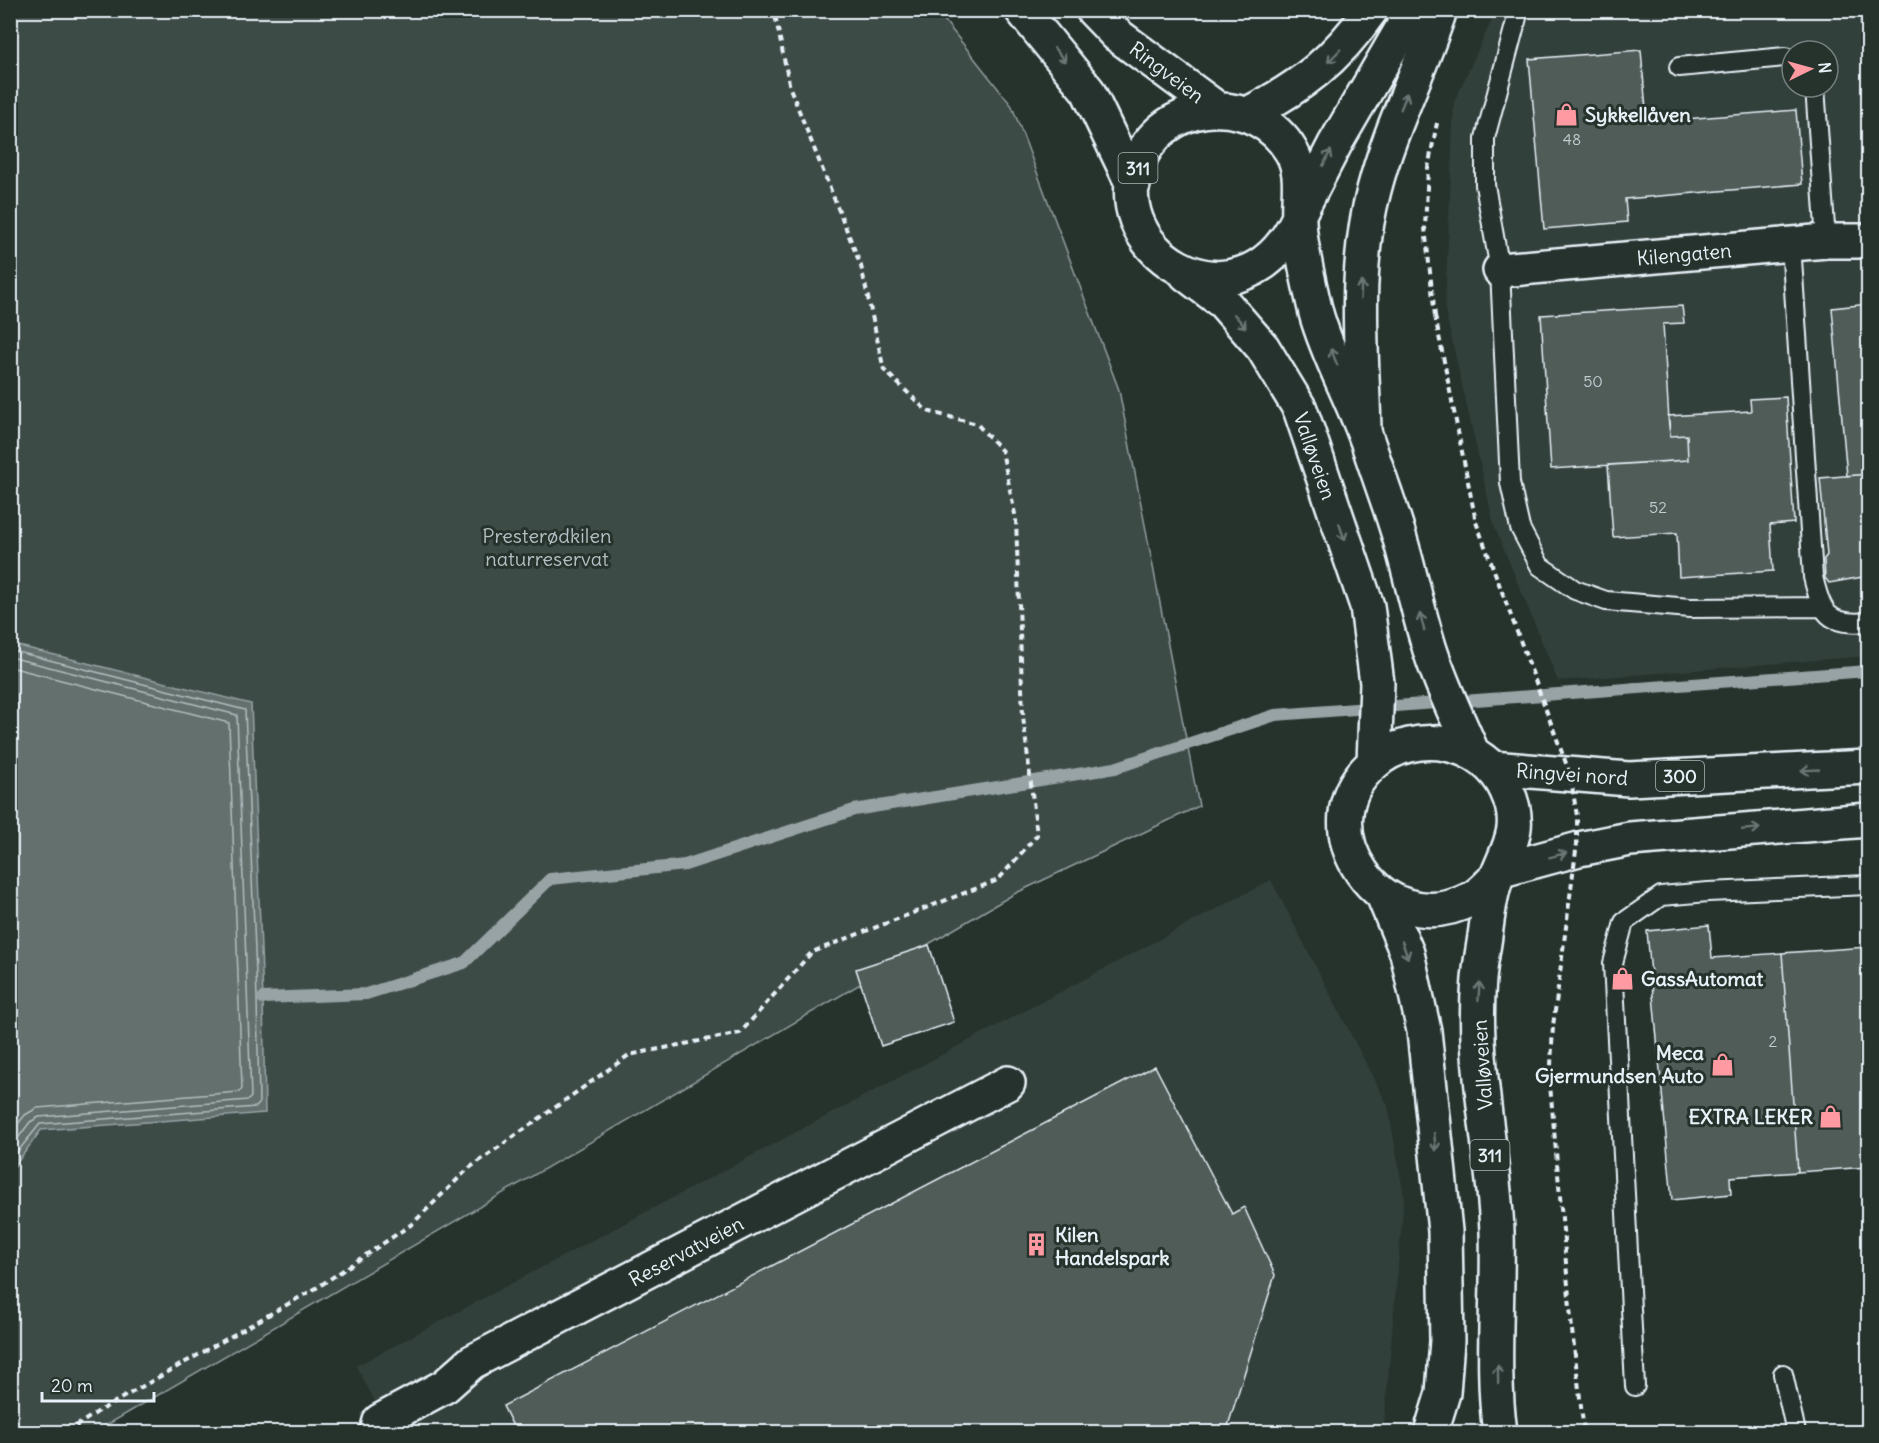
<svg xmlns="http://www.w3.org/2000/svg" width="1879" height="1443" viewBox="0 0 1879 1443" font-family="Delius,sans-serif">
<style>
.built{fill:#333f3a;fill-rule:evenodd}
.green{fill:#3e4b47;stroke:#939ea0;stroke-width:1.5}
.water{fill:#636f6d;stroke:#98a3a5;stroke-width:1.5}
.lines{fill:none;stroke-linecap:round;stroke-linejoin:round}
.shore{stroke:#b3bdc0;stroke-width:1.5}
.stream{stroke:#98a3a5;stroke-width:12}
.building{fill:#505c59;stroke:#e8f1f8;stroke-width:1.5}
.service-casing{stroke:#e8f1f8;stroke-width:22}
.minor-casing{stroke:#e8f1f8;stroke-width:38}
.secondary-casing{stroke:#e8f1f8;stroke-width:38}
.primary-casing{stroke:#e8f1f8;stroke-width:38}
.path{stroke:#e8f1f8;stroke-width:4;stroke-dasharray:6 4.5;stroke-linecap:butt}
.service{stroke:#26332d;stroke-width:18}
.minor{stroke:#26332d;stroke-width:33}
.secondary{stroke:#26332d;stroke-width:33}
.primary{stroke:#26332d;stroke-width:33}
.path-bridge{stroke:#e8f1f8;stroke-width:4;stroke-dasharray:6 4.5;stroke-linecap:butt}
.oneway{stroke:#6a7674}
.labels{text-anchor:middle;dominant-baseline:central;stroke-width:6;stroke-linejoin:round;paint-order:stroke}
.number-label{font-size:16px;fill:#c2ccd0}
.shield{fill:#26332d;stroke:#aeb8bb;stroke-width:1.5}
.shield-label{font-size:18px;font-weight:bold;fill:#e8f1f8}
.street-label{font-size:20px;fill:#e8f1f8;stroke:#26332d}
.poi-label{font-size:20px;font-weight:bold;fill:#e8f1f8;stroke:#26332d;text-anchor:start}
.park-label{font-size:20px;fill:#b5bfc3;stroke:#26332d}
</style>
<rect width="100%" height="100%" fill="#26332d"/>
<filter id="ink" filterUnits="userSpaceOnUse"><feTurbulence type="fractalNoise" baseFrequency=".0167" numOctaves="2"/><feDisplacementMap in="SourceGraphic" scale="12" xChannelSelector="R" yChannelSelector="G"/><feConvolveMatrix kernelMatrix="1 2 1 2 8 2 1 2 1" color-interpolation-filters="sRGB"/></filter>
<g filter="url(#ink)">
<path class="built" d="M1496,11H1868V656L1558,681L1494,525L1445,310L1454,102ZM1792,51H1828V87H1792Z
M1271,880L1388,1106L1404,1197L1384,1424L1376,1432H392L356,1366Z"/>
<path class="green" d="M10,11H937L1012,106L1119,390L1199,806L1014,894L95,1432H11Z"/>
<path class="water" d="M11,644L251,704L263,998L265,1113L41,1130L11,1171Z"/>
<g class="lines">
<path class="shore" d="M10,650L245,710L257,998L259,1104L256,1107L40,1124L10,1161
M10,657L237,715L251,1097L248,1100L39,1117L30,1122L10,1149
M10,667L229,723L242,1089L239,1092L37,1108L25,1115L10,1134"/>
<path class="stream" d="M263,998L366,994L464,963L550,879L685,865L854,810L1115,768L1275,715L1868,671"/>
</g>
<path class="building" d="M1860,10H1868V121Z
M1641,50L1647,122L1796,110L1802,184L1625,199L1627,222L1544,229L1529,59Z
M1868,304V474L1847,476L1832,308Z
M1682,306L1684,323L1663,324L1670,436L1687,435L1688,460L1551,469L1541,315Z
M1786,397L1794,523L1770,525L1773,571L1679,577L1677,533L1613,537L1608,465L1688,460L1687,435L1670,436L1668,416L1751,411L1750,399Z
M1868,474V576L1829,583L1825,578L1824,559L1827,555L1820,478Z
M1709,925L1712,958L1782,953L1798,1172L1730,1177L1731,1194L1672,1200L1647,931Z
M929,945L954,1022L881,1046L856,969Z
M1868,947V1167L1798,1172L1782,953Z
M1155,1066L1232,1214L1244,1207L1275,1275L1226,1432H516L503,1406Z"/>
<g class="lines">
<defs>
<path id="service" d="M1519,10L1485,138V185L1500,270L1510,483L1520,528L1540,566L1575,590L1606,601L1690,608L1820,607
M1679,67L1785,57L1792,59
M1815,87L1826,241
M1791,244L1813,577C1822,613 1827,626 1868,622
M1783,1374L1796,1432
M1635,1386L1613,963L1624,922L1661,896L1708,892L1868,885"/>
<path id="minor" d="M1500,270L1826,241H1868
M1364,430C1362,351 1353,268 1374,190C1390,128 1420,71 1440,10
M377,1432L380,1421L445,1386L472,1362L1008,1083"/>
<path id="secondary" d="M1248,114C1301,87 1336,60 1371,10
M1301,210L1335,144L1413,10"/>
<path id="primary" d="M1022,10L1088,91L1133,185
M1093,10L1117,35L1216,108
M1298,219C1238,343 1091,245 1142,154C1174,96 1257,95 1291,151C1305,175 1297,197 1299,221C1300,246 1310,288 1316,313C1328,357 1354,401 1369,446C1379,477 1391,508 1400,539C1410,573 1417,607 1427,640C1438,679 1457,716 1472,752
M1186,274L1223,302L1263,348L1300,409L1367,606L1377,683L1374,763
M1492,768L1629,779L1868,767
M1502,870L1579,849L1630,839L1868,820
M1496,878C1488,885 1480,895 1471,899C1381,946 1301,824 1374,763C1415,727 1485,740 1507,791C1524,828 1508,847 1496,879C1488,900 1487,927 1483,949C1466,1042 1493,1138 1497,1231C1499,1296 1491,1369 1500,1432
M1383,895L1407,953L1424,1031L1445,1231L1447,1341L1443,1393L1431,1432"/>
</defs>
<use href="#service" class="service-casing"/>
<use href="#minor" class="minor-casing"/>
<use href="#secondary" class="secondary-casing"/>
<use href="#primary" class="primary-casing"/>
<path class="path" d="M1435,316L1425,228L1428,168L1437,123
M1572,1330L1584,1432
M67,1432L99,1411L318,1287L412,1224L468,1169L629,1055L740,1033L812,952L998,880L1037,835L1023,716L1016,519L1002,451L977,424L927,411L884,370L861,266L790,88L774,10"/>
<use href="#service" class="service"/>
<use href="#minor" class="minor"/>
<use href="#secondary" class="secondary"/>
<use href="#primary" class="primary"/>
<path class="path-bridge" d="M1435,316L1476,522L1570,774L1577,816V843L1553,1026L1550,1085L1572,1330"/>
</g>
<defs><path id="oneway-shaft" d="M-6 0H5M1.5-3L5.5 0L1.5 3" fill="none" stroke-width="1.6" stroke-linecap="round" stroke-linejoin="round" transform="scale(1.5)"/></defs>
<g class="oneway">
<use href="#oneway-shaft" transform="translate(1060 55) rotate(50)"/>
<use href="#oneway-shaft" transform="translate(1334 56) rotate(134)"/>
<use href="#oneway-shaft" transform="translate(1404 101) rotate(-68)"/>
<use href="#oneway-shaft" transform="translate(1327 158) rotate(-63)"/>
<use href="#oneway-shaft" transform="translate(1361 290) rotate(-87)"/>
<use href="#oneway-shaft" transform="translate(1240 321) rotate(49)"/>
<use href="#oneway-shaft" transform="translate(1334 357) rotate(-112)"/>
<use href="#oneway-shaft" transform="translate(1342 532) rotate(71)"/>
<use href="#oneway-shaft" transform="translate(1422 622) rotate(-105)"/>
<use href="#oneway-shaft" transform="translate(1810 770) rotate(177)"/>
<use href="#oneway-shaft" transform="translate(1751 829) rotate(-5)"/>
<use href="#oneway-shaft" transform="translate(1558 855) rotate(-15)"/>
<use href="#oneway-shaft" transform="translate(1405 950) rotate(71)"/>
<use href="#oneway-shaft" transform="translate(1479 991) rotate(-86)"/>
<use href="#oneway-shaft" transform="translate(1435 1142) rotate(84)"/>
<use href="#oneway-shaft" transform="translate(1498 1374) rotate(-91)"/>
</g>
</g>
<defs>
<symbol id="shop-bare" viewBox="-9 -9 18 18"><path d="M-5-2.5h2.3a2.7 3.5 0 0 1 5.4 0H5L5.5 6h-11ZM-1.5-2.5h3a1.5 2.3 0 0 0-3 0Z" fill="#ff9aa2" stroke="#26332d" stroke-width="2.5" paint-order="stroke"/></symbol>
<symbol id="building-bare" viewBox="-9 -9 18 18"><path d="M-4-6H4V6H1V3H-1V6H-4ZM-2.5-4.3h1.7v1.8h-1.7ZM.8-4.3h1.7v1.8H.8ZM-2.5-1h1.7V.8h-1.7ZM.8-1h1.7V.8H.8Z" fill="#ff9aa2" stroke="#26332d" stroke-width="2.5" paint-order="stroke"/></symbol>
</defs>
<g fill-rule="evenodd">
<use href="#shop-bare" x="1550" y="98" width="33" height="33"/>
<use href="#shop-bare" x="1606" y="962" width="33" height="33"/>
<use href="#shop-bare" x="1706" y="1048" width="33" height="33"/>
<use href="#shop-bare" x="1814" y="1100" width="33" height="33"/>
<use href="#building-bare" x="1020" y="1228" width="33" height="33"/>
</g>
<g class="labels">
<g class="number-label">
<text x="1572" y="139">48</text>
<text x="1593" y="381">50</text>
<text x="1658" y="507">52</text>
<text x="1773" y="1041">2</text>
</g>
<g class="shield">
<rect x="1118.5" y="153" width="39" height="30" rx="4.5"/>
<rect x="1656" y="761" width="48" height="30" rx="4.5"/>
<rect x="1470.5" y="1140" width="39" height="30" rx="4.5"/>
</g>
<g class="shield-label">
<text x="1138" y="168">311</text>
<text x="1680" y="776">300</text>
<text x="1490" y="1155">311</text>
</g>
<g class="street-label">
<text transform="translate(1167 72) rotate(37)">Ringveien</text>
<text transform="translate(1684 254) rotate(-5)">Kilengaten</text>
<text transform="translate(1315 456) rotate(71)">Valløveien</text>
<text transform="translate(1572 774) rotate(4)">Ringvei nord</text>
<text transform="translate(1482 1065) rotate(-94)">Valløveien</text>
<text transform="translate(686 1251) rotate(-28)">Reservatveien</text>
</g>
<g class="poi-label">
<text x="1585" y="114">Sykkellåven</text>
<text x="1641" y="978">GassAutomat</text>
<text x="1704" y="1052" text-anchor="end">Meca<tspan x="1704" dy="23">Gjermundsen Auto</tspan></text>
<text x="1813" y="1116" text-anchor="end">EXTRA LEKER</text>
<text x="1055" y="1234">Kilen<tspan x="1055" dy="23">Handelspark</tspan></text>
</g>
<g class="park-label">
<text x="547" y="535">Presterødkilen<tspan x="547" dy="23">naturreservat</tspan></text>
</g>
</g>
<rect width="1879" height="1443" fill="none" stroke="#26332d" stroke-width="36"/>
<rect x="18" y="18" width="1843" height="1407" fill="none" stroke="#e8f1f8" stroke-width="2" filter="url(#ink)"/>
<g transform="translate(1810 69) rotate(85)"><circle r="28" fill="#26332d" stroke="#747f7e" stroke-width="1.5"/>
<path d="M0-4.5L10 22L0 15L-10 22Z" fill="#ff9aa2"/>
<text y="-9" font-size="16" font-weight="bold" text-anchor="middle" fill="#e8f1f8">N</text>
</g>
<path d="M42 1392v9h112v-9" fill="none" stroke="#e8f1f8" stroke-width="3"/>
<text x="51" y="1392" font-size="18" fill="#e8f1f8" stroke="#26332d" stroke-width="4.5" paint-order="stroke">20 m</text>
</svg>
